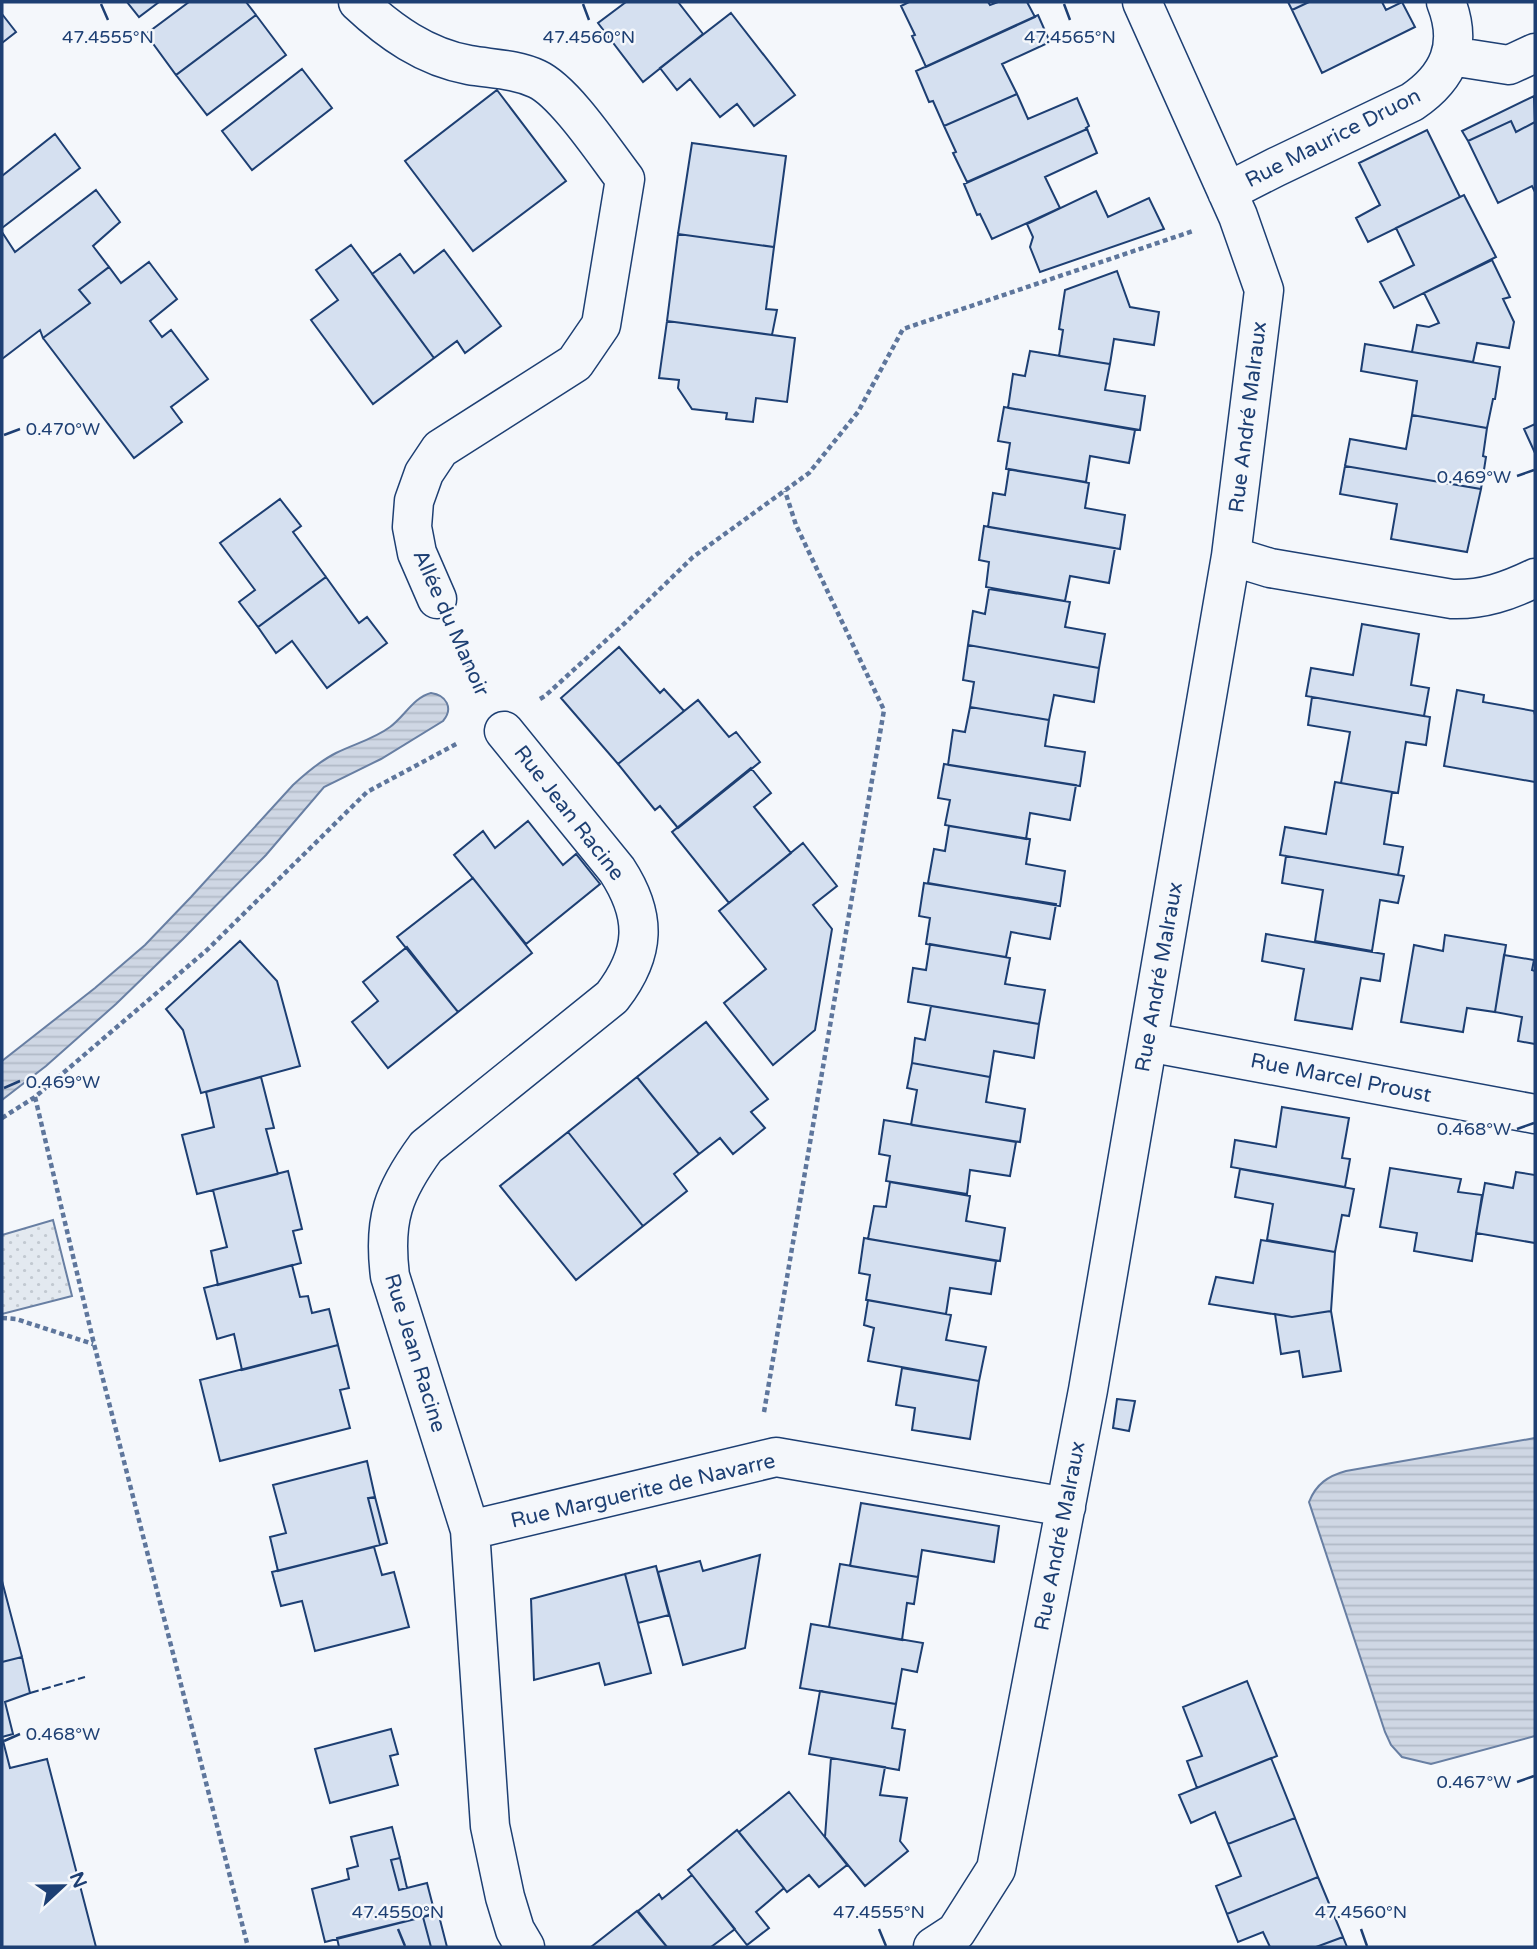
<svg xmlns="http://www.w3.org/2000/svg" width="1537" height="1949" viewBox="0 0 1537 1949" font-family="'Varela Round',sans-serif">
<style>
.park{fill:url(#park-dots);stroke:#687fa3;stroke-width:2}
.water{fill:url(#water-rules);stroke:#687fa3;stroke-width:2}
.building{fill:#d5e0f0;stroke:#1d3f73;stroke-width:2}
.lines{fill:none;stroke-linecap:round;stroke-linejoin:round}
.minor-casing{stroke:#1d3f73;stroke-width:41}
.path{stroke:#5e769c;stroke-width:4.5;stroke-dasharray:5 3.5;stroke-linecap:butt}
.minor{stroke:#f4f7fb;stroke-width:38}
.fence{stroke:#1d3f73;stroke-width:2;stroke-dasharray:9 3.5;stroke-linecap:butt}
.ticks{fill:none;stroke:#1d3f73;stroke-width:2.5}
.labels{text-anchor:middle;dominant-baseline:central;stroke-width:5;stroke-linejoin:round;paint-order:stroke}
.street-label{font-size:21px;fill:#1d3f73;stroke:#f4f7fb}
.ticks-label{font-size:18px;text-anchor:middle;fill:#1d3f73;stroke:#f4f7fb;stroke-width:5;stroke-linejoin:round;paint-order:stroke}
</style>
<defs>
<pattern id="park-dots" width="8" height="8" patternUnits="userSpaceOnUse" patternTransform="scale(1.75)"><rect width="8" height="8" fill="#e3e9f0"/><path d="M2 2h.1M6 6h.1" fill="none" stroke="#c2c9d1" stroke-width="1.8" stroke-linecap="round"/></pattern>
<pattern id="water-rules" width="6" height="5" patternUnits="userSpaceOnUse" patternTransform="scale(1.75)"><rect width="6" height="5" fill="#cfd7e4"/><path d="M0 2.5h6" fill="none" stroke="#b1bac7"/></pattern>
</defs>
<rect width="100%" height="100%" fill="#f4f7fb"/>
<path class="park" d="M53,1220L72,1296L2,1314V1235Z"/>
<path class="water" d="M431,693C446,695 454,708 443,721L381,759L324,787L266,855L183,939L116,1004L46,1066L2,1100V1061L95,988L145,945L191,897L293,785C306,773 320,761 336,753C354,744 374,739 390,727C404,717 414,697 431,693Z
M1535,1438V1736L1431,1764L1402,1757L1391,1745L1385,1732L1309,1502C1316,1484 1328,1476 1346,1471Z"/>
<path class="building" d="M127,2H159L139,17Z
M189,2H246L256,15L176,75L146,34Z
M626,2H678L703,34L643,82L598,23Z
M909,2H988L990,5L998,2H1027L1035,17L926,67L912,36L915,35L901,6Z
M1288,2H1309L1292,10Z
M1309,2H1382L1386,10L1402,2L1415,27L1322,73L1292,10Z
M731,13L795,95L754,126L737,104L720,117L690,79L677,90L660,68Z
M2,14L16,32L2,43Z
M256,15L286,55L207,115L176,75Z
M1038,15L1050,42L1002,64L1017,94L944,126L933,101L929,102L916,71Z
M302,69L332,108L252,170L222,131Z
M497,90L566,181L473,251L405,161Z
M1017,94L1028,119L1077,98L1089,126L1086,128L1087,129L967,182L953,153L956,152L944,126Z
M1534,96L1535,122L1516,132L1511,121L1468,141L1462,131Z
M1511,121L1516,132L1535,122V192L1532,186L1498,203L1468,141Z
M1087,129L1097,153L1045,177L1060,208L992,239L980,214L977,215L964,184Z
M1427,130L1460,197L1368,242L1356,218L1380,205L1359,163Z
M55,134L80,168L2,228V176Z
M692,143L786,156L774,247L678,234Z
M96,190L120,222L93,246L109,267L79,290L90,303L43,338L40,330L2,359V232L15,252Z
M1096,191L1108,217L1149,198L1164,229L1040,272L1030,247L1033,237L1027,224Z
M1464,195L1496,257L1394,308L1380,282L1414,265L1396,228Z
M678,234L774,247L766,309L777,310L772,335L667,321Z
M351,245L434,358L373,404L311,320L338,300L316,270Z
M444,250L501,326L465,353L457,341L434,358L372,274L400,254L414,273Z
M1492,260L1510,297L1503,299L1514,322L1509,348L1477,343L1473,362L1412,352L1417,325L1429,327L1439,323L1424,293Z
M149,262L177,299L150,321L162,337L171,330L208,379L171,407L182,422L134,458L43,338L90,303L79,290L109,267L121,283Z
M1117,271L1130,307L1159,312L1154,345L1114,339L1110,364L1059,356L1063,330L1059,329L1065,290Z
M667,321L795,338L787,402L756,398L753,422L726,419L727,413L692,409L678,388L679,380L659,378Z
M1365,344L1500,367L1495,399H1493L1487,428L1412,415L1417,381L1361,371Z
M1030,351L1110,364L1105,390L1145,396L1140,430L1008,408L1013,374L1025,376Z
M1004,407L1135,430L1129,463L1090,456L1086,482L1006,469L1010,443L998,441Z
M1412,415L1487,428L1483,456L1486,457L1481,489L1345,466L1350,439L1406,449Z
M1535,424V453L1524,429Z
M1345,466L1481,489L1467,552L1391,539L1397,504L1340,494Z
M1009,469L1089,483L1085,508L1125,515L1120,549L988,527L993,493L1005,495Z
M280,499L301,526L293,532L326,577L258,627L239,602L255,590L220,543Z
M984,526L1115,548L1109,583L1070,576L1065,601L986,587L989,562L979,560Z
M326,577L359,623L367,617L387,643L327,688L292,641L276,653L258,627Z
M989,589L1070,602L1065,627L1105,634L1099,668L968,645L973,611L985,614Z
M1362,624L1419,634L1411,685L1429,688L1424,716L1306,696L1311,668L1353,675Z
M968,645L1099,668L1094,702L1054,695L1049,720L970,707L974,682L963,680Z
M619,647L660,693L664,689L684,711L618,764L561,698Z
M1457,690L1484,695L1483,702L1534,711L1535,715V782L1444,766Z
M1312,697L1430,717L1426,745L1406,742L1398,793L1341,783L1350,732L1308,725Z
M698,700L729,737L736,732L760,762L678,828L660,806L655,810L618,764Z
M970,707L1049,720L1045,746L1085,752L1080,786L948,765L953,730L965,732Z
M944,764L1076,785L1070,820L1030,813L1026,839L945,825L950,800L938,798Z
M751,768L771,793L754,807L791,853L729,903L672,832Z
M1335,782L1392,792L1384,844L1403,847L1398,875L1280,855L1285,827L1326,834Z
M528,821L563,865L576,854L600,884L526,944L454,855L483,831L495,848Z
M949,826L1030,839L1026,864L1065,871L1060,906L928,883L934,849L945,851Z
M803,843L837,886L813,905L832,929L815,1030L773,1065L724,1003L766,969L719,911Z
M1286,856L1404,876L1398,903L1380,900L1372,951L1315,941L1323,890L1282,883Z
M473,878L532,953L458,1012L397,937Z
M924,883L1056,904L1050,939L1011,932L1006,957L926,944L930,918L919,916Z
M1266,934L1384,954L1380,981L1361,978L1352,1029L1295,1020L1304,969L1262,961Z
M1445,935L1506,945L1495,1012L1467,1008L1463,1032L1401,1022L1414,945L1443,951Z
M240,941L277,981L300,1066L201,1093L183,1030L166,1009Z
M930,944L1010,958L1005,984L1045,990L1039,1024L908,1002L913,968L926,970Z
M407,947L458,1012L388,1068L352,1022L378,1001L363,982Z
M1504,955L1534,960L1532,970L1535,971V1044L1518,1041L1522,1017L1495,1012Z
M931,1006L1039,1024L1034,1058L994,1051L990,1077L912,1063L915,1038L925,1040Z
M706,1022L768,1099L751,1112L765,1128L733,1154L720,1138L699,1154L637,1077Z
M912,1063L990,1077L986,1102L1025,1109L1020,1142L911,1125L917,1090L907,1088Z
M261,1077L274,1128L266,1129L278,1174L197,1194L182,1135L214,1127L206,1092Z
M637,1077L699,1154L674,1174L687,1191L643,1226L568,1132Z
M1282,1107L1349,1118L1342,1158L1350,1159L1345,1187L1231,1167L1235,1140L1276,1147Z
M884,1120L1016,1142L1010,1176L970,1170L967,1194L886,1181L890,1156L879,1154Z
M568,1132L643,1226L576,1280L500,1186Z
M1390,1168L1461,1179L1458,1192L1482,1195L1472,1261L1414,1251L1417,1233L1380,1227Z
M1240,1169L1354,1189L1349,1216L1342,1215L1335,1252L1267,1240L1273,1204L1235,1197Z
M288,1171L302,1229L293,1231L301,1263L218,1285L211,1251L227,1247L213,1190Z
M1516,1172L1535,1175V1243L1476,1233L1485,1183L1513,1188Z
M890,1182L970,1196L966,1221L1005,1228L1000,1261L868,1239L874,1206L886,1207Z
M864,1238L996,1261L991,1294L950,1288L946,1314L866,1300L870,1275L859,1273Z
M1261,1240L1335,1252L1331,1311L1292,1317L1209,1304L1216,1277L1253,1283Z
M292,1265L300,1297L308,1296L312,1313L329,1309L338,1345L242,1370L234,1334L217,1339L204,1288Z
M868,1300L951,1315L946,1340L986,1347L979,1381L868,1361L874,1328L864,1325Z
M1331,1311L1341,1371L1303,1377L1299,1351L1281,1354L1275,1314L1292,1317Z
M338,1345L349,1388L340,1390L350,1428L220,1461L200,1380Z
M902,1368L979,1381L970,1439L912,1430L915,1408L896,1405Z
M1117,1399L1135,1401L1129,1431L1113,1428Z
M367,1461L375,1497L368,1498L380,1545L278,1571L270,1537L286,1533L273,1485Z
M375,1497L387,1543L380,1545L368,1498Z
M861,1503L999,1526L994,1562L922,1550L918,1577L850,1566Z
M374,1547L382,1575L394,1572L409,1627L315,1651L302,1601L281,1606L272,1572Z
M760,1555L745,1648L683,1665L658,1572L700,1561L703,1571Z
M840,1564L918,1577L914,1604L907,1603L902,1640L829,1627Z
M656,1566L669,1615L638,1623L625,1574Z
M625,1574L651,1673L605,1685L599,1663L534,1680L531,1599Z
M2,1581L22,1657L2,1662Z
M811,1624L923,1643L917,1672L902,1669L896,1704L800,1688Z
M22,1657L30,1693L5,1702L13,1734L2,1737L10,1768L47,1759L96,1947H2V1662Z
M1247,1681L1277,1756L1197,1788L1187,1761L1202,1756L1183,1707Z
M820,1691L896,1704L892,1728L905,1730L899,1770L809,1754Z
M391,1729L398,1754L390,1756L398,1785L330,1803L315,1749Z
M831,1758L885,1767L880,1795L907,1798L900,1841L908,1851L865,1886L825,1837Z
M1271,1758L1295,1818L1228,1844L1215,1812L1191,1823L1179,1795Z
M789,1792L847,1865L819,1887L809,1875L787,1892L739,1832Z
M1295,1818L1318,1877L1227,1914L1216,1886L1241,1876L1228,1844Z
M392,1827L400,1858L391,1860L399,1890L427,1883L435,1914L325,1942L312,1889L349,1879L347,1869L358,1866L351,1837Z
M737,1830L784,1888L756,1912L769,1928L747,1945L688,1870Z
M400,1858L407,1888L399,1890L391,1860Z
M692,1875L735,1929L711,1947H667L638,1911L659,1894L662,1899Z
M1318,1877L1343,1937L1316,1947H1270L1263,1932L1238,1942L1227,1914Z
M637,1911L667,1947H591Z
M438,1912L447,1947H431L423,1917Z
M423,1917L431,1947H339L337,1938Z
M1343,1937L1347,1947H1316Z"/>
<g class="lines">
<defs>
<path id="minor" d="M358,2C390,32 425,57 469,65C492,69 515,69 537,79C565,92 605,153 625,179L601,325L575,363L440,449L424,473L414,501L412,527L417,553L437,599
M1451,56L1509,65L1535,53
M1227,192L1276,167L1412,102C1449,77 1463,45 1446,2
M1231,556L1270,568L1452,599C1483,600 1508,591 1535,578
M504,731L617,870C647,916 646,953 612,997L426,1147C393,1192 383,1220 390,1276L470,1530L490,1826L505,1897L515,1930L525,1947
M1148,1042L1535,1114
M470,1530L776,1457L1066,1507
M933,1947L956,1932L996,1869L1088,1390L1231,556L1264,290L1238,216L1142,2"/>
</defs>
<use href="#minor" class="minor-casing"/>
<path class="path" d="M457,641L480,690
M540,699L545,696L625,623L693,557L809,473L858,412L903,329L1193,231
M35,1097L94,1344L248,1947
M2,1118L35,1097L207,950L367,792L458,743
M2,1318L16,1319L93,1344
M764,1412L884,710L796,525L785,491"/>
<use href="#minor" class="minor"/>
<path class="fence" d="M30,1693L85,1677"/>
</g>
<path class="ticks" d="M101,4L108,20M583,4L589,20M1064,4L1070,20M4,435L20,429M1517,476L1534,470M4,1088L20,1081M1517,1129L1534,1123M4,1741L20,1734M1517,1782L1534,1776M398,1929L405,1946M879,1929L886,1946M1361,1929L1367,1946"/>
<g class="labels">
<g class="street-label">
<text transform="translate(1333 138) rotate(-27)">Rue Maurice Druon</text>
<text transform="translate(1248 417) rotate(-83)">Rue André Malraux</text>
<text transform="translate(451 623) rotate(66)">Allée du Manoir</text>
<text transform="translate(569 813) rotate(52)">Rue Jean Racine</text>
<text transform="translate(1159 977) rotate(-80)">Rue André Malraux</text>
<text transform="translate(1341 1078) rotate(11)">Rue Marcel Proust</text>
<text transform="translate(415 1353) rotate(73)">Rue Jean Racine</text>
<text transform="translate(643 1491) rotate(-13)">Rue Marguerite de Navarre</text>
<text transform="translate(1060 1536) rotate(-79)">Rue André Malraux</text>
</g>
</g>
<g class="ticks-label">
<text x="108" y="43">47.4555°N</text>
<text x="589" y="43">47.4560°N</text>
<text x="1070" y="43">47.4565°N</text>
<text x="63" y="435">0.470°W</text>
<text x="1474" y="483">0.469°W</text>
<text x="63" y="1088">0.469°W</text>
<text x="1474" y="1135">0.468°W</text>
<text x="63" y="1740">0.468°W</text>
<text x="1474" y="1788">0.467°W</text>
<text x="398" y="1918">47.4550°N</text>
<text x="879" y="1918">47.4555°N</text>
<text x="1361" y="1918">47.4560°N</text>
</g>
<rect width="1537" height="1949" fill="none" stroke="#1d3f73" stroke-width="7"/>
<g transform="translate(63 1886) rotate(68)" stroke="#f4f7fb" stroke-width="5" paint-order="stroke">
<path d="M0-5L12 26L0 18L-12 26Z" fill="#1d3f73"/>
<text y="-10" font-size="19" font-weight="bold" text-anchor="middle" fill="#1d3f73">N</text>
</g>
</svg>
